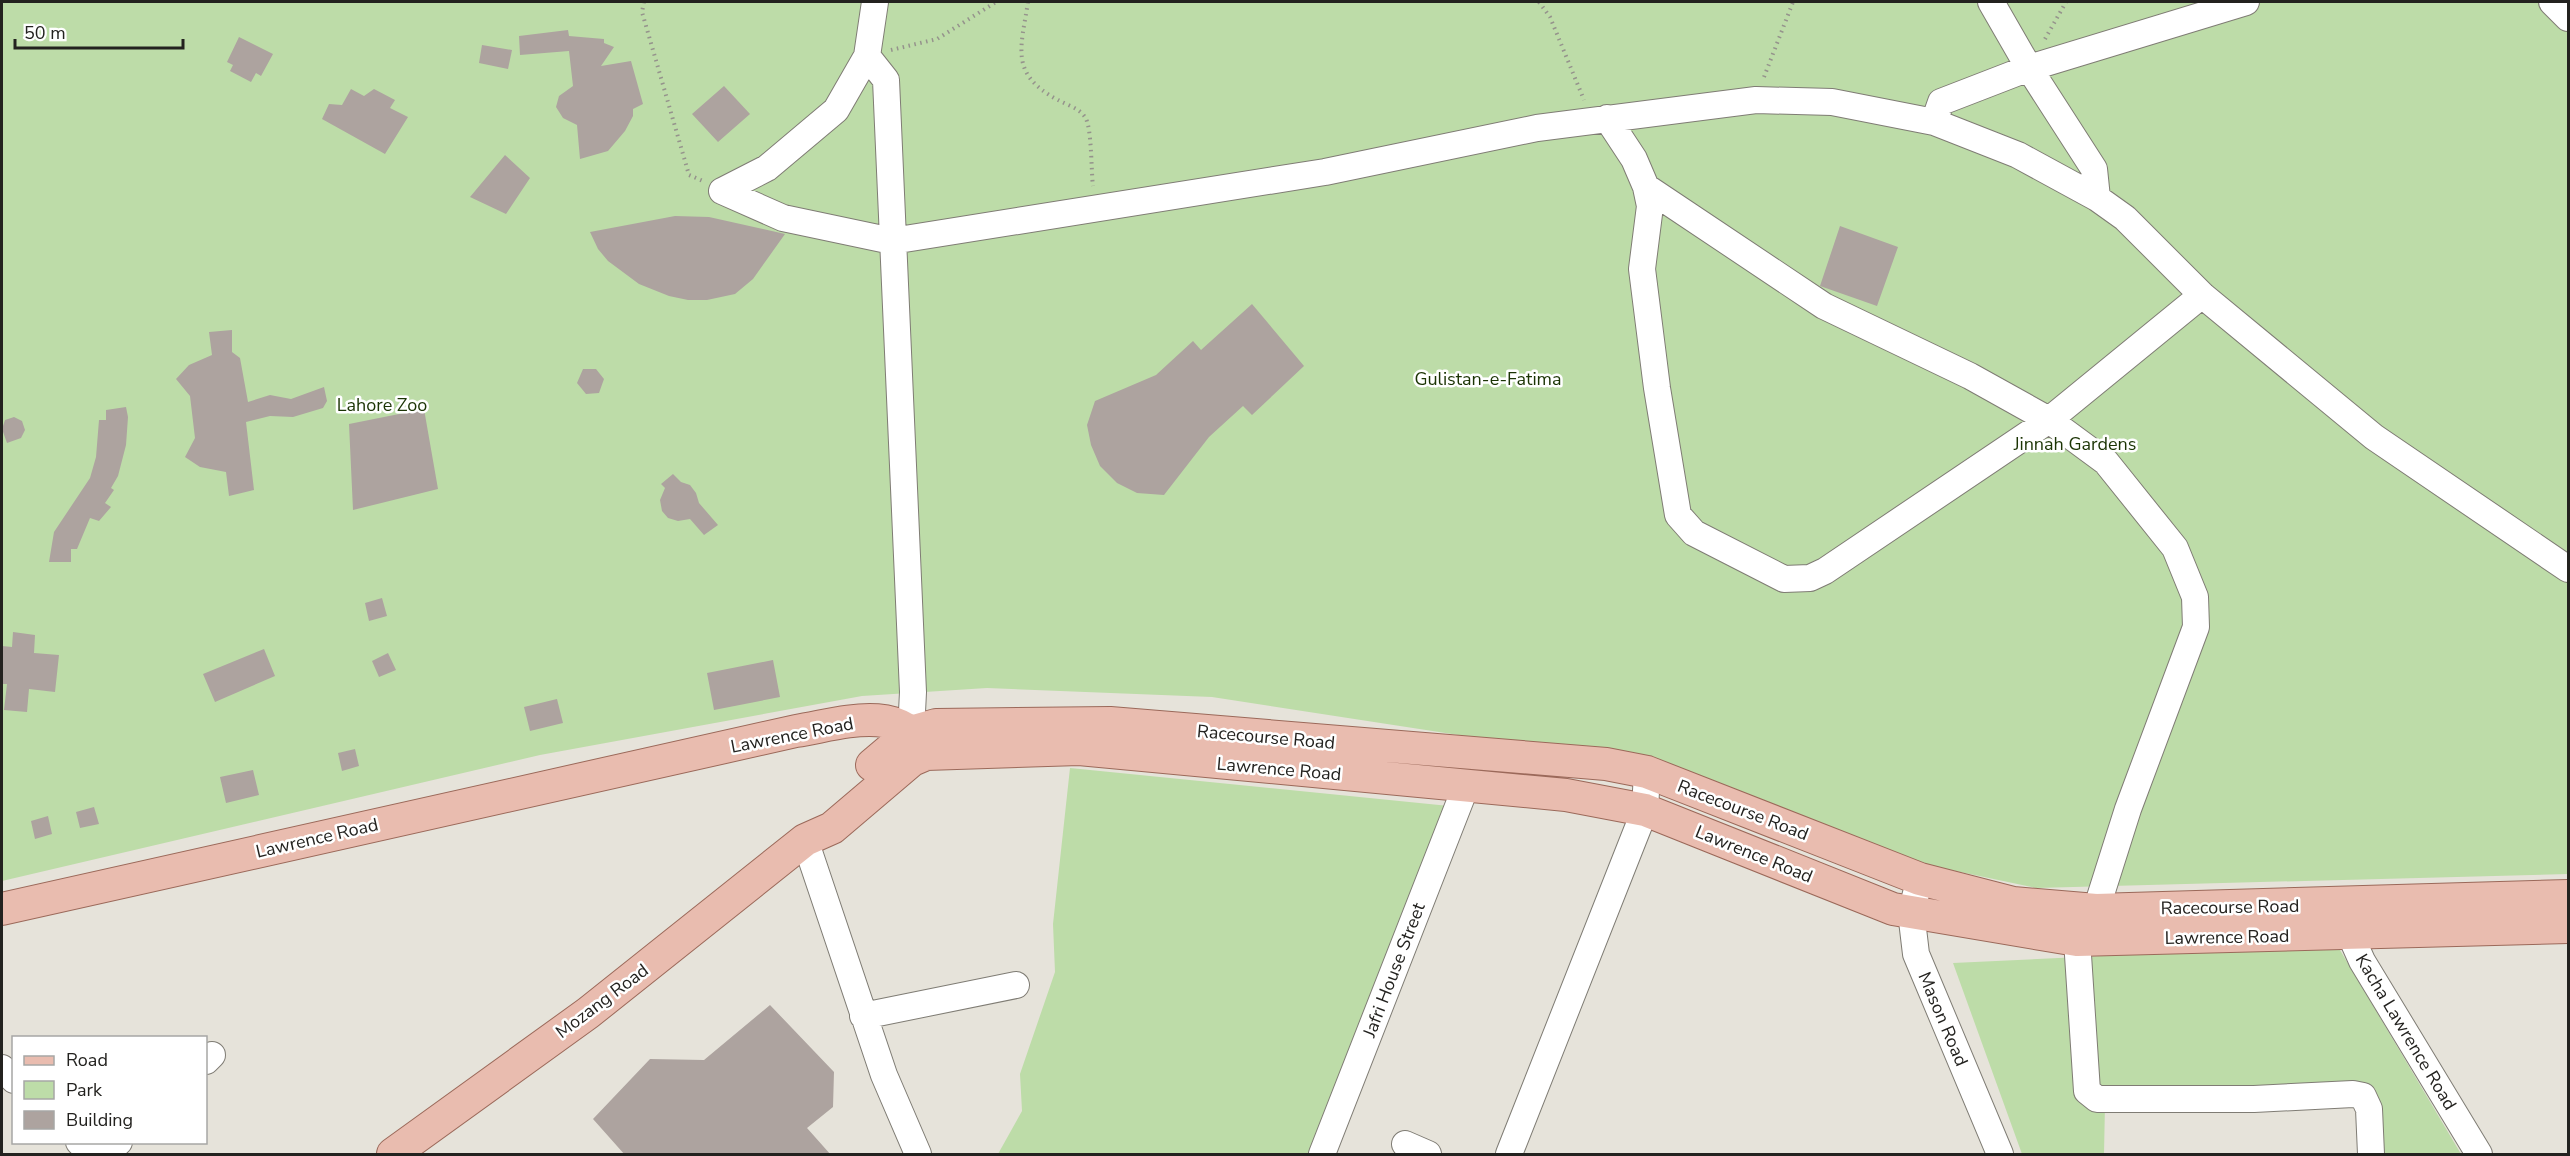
<svg xmlns="http://www.w3.org/2000/svg" width="2570" height="1156" viewBox="0 0 2570 1156" font-family="'Nunito Sans',sans-serif">
<style>
.green{fill:#bddca8}
.building{fill:#ada39f}
.lines{fill:none;stroke-linecap:round;stroke-linejoin:round}
.minor-casing{stroke:#7f7c74;stroke-width:28}
.major-casing{stroke:#9b695a;stroke-width:34}
.path{stroke:#95938c;stroke-width:4;stroke-dasharray:1.5 4.5;stroke-linecap:butt}
.minor{stroke:#fff;stroke-width:26}
.major{stroke:#e9bcaf;stroke-width:32}
.labels{text-anchor:middle;dominant-baseline:central;stroke-width:5;stroke-linejoin:round;paint-order:stroke}
.park-label{font-size:18px;fill:#1b3404;stroke:#fff}
.street-label{font-size:18px;fill:#23221f;stroke:#fff}
</style>
<rect width="100%" height="100%" fill="#e6e3da"/>
<path class="green" d="M2,2H2568V874L2036,888L1927,865L1663,761L1578,747L1478,738L1212,697L987,688L862,696L540,755L2,881Z
M1070,768L1449,806L1310,1154H998L1022,1111L1020,1074L1055,972L1053,924Z
M2337,945L2461,1154H2373L2369,1109L2350,1100L2105,1104L2104,1154H2022L1953,963Z"/>
<path class="building" d="M568,30L569,36L604,39V43L614,47L601,66L631,61L643,104L633,109V116L625,131L608,151L580,159L577,125L563,118L556,107L559,96L573,86L569,51L520,55L519,36Z
M239,37L273,54L261,76L256,73L251,82L230,71L233,65L227,62Z
M482,45L512,50L508,69L479,63Z
M724,86L750,114L718,142L692,114Z
M351,89L364,96L374,89L395,100L390,108L408,117L385,154L322,119L329,104L342,105Z
M505,155L530,178L506,214L470,197Z
M675,216L709,217L785,234L753,279L735,294L707,300H688L669,296L639,284L608,261L598,249L590,232Z
M1840,226L1898,247L1877,306L1820,286Z
M1252,304L1304,366L1252,415L1243,406L1209,437L1164,495L1137,493L1117,483L1100,466L1091,445L1087,425L1095,401L1156,375L1193,341L1201,350Z
M232,330V352L240,358L248,402L270,395L291,399L324,387L327,401L323,408L293,417L270,416L246,422L254,490L229,496L226,472L200,467L185,457L195,438L190,396L176,379L189,365L212,355L209,332Z
M583,369H596L604,379L599,393L586,394L577,383Z
M126,407L128,417L126,445L118,476L111,488L114,490L105,503L111,507L99,521L90,518L77,549H71V562H49L54,532L90,478L96,457L99,420H106V410Z
M424,409L438,489L353,510L349,424Z
M14,417L22,421L25,430L21,438L7,443L2,429L5,420Z
M673,474L681,482L690,485L696,493L699,503L718,525L704,535L690,519L678,521L668,518L662,511L660,500L665,488L661,484Z
M382,598L387,616L369,621L365,603Z
M13,632L35,635L34,653L59,655L55,692L29,689L27,712L4,710L7,684H2V646L12,647Z
M264,649L275,676L215,702L203,674Z
M388,653L396,670L379,677L372,661Z
M773,660L780,697L714,710L707,673Z
M557,699L563,723L530,731L524,707Z
M355,749L359,766L342,771L338,753Z
M253,770L259,795L226,803L220,777Z
M94,807L99,824L80,828L76,812Z
M48,816L52,834L35,839L31,821Z
M770,1005L834,1072L833,1107L807,1128L831,1155H625L593,1119L650,1059L704,1060Z"/>
<g class="lines">
<defs>
<path id="minor" d="M875,2L867,56L886,80L913,692L911,732
M1991,2L2029,68L2094,169L2097,198L2125,218L2202,295L2374,437L2568,569
M2552,2L2568,18
M1607,118L1634,159L1646,187L1650,206L1642,269L1657,388L1678,515L1694,533L1784,579L1810,578L1825,571L2049,420L2202,295
M1934,122L1941,102L2029,68L2246,2
M1646,187L1824,306L1970,376L2049,420L2106,462L2175,548L2195,597L2196,627L2128,809L2096,910L2097,927
M722,191L783,218L892,241L1325,172L1537,128L1756,100L1832,102L1934,122L2018,155L2097,198
M722,191L767,168L836,110L867,56
M805,840L884,1075L918,1154
M1920,879L1911,912L1916,954L2000,1154
M2348,914L2350,934L2362,961L2479,1154
M2077,940L2087,1091L2097,1099H2254L2353,1094L2363,1096L2369,1109L2371,1154
M863,1016L1016,985
M206,1061L212,1055
M2,1068L14,1080
M79,1142L91,1154
M1405,1144L1428,1154
M106,1154L119,1142
M1322,1154L1466,786
M1509,1154L1645,810L1647,772"/>
<path id="major" d="M872,765L911,732L936,725L1110,723L1606,764L1647,772L1920,879L2013,903L2096,910L2568,896
M2,909L796,731C837,725 898,702 923,748
M393,1154L588,1013L805,840L832,828L912,760L926,754L1079,749L1566,795L1645,810L1893,909L2077,940L2568,927"/>
</defs>
<use href="#minor" class="minor-casing"/>
<use href="#major" class="major-casing"/>
<path class="path" d="M644,2L642,12L689,175L703,181
M1028,2C1021,48 1009,74 1058,100C1067,105 1079,108 1085,117C1092,127 1091,171 1093,186
M1539,2L1550,17L1584,100
M2045,39L2066,2
M891,50L937,39L996,2
M1764,77L1793,2"/>
<use href="#minor" class="minor"/>
<use href="#major" class="major"/>
</g>
<g class="labels">
<g class="park-label">
<text x="1488" y="379">Gulistan-e-Fatima</text>
<text x="382" y="405">Lahore Zoo</text>
<text x="2075" y="444">Jinnah Gardens</text>
</g>
<g class="street-label">
<text transform="translate(792 735) rotate(-11)">Lawrence Road</text>
<text transform="translate(1266 737) rotate(5)">Racecourse Road</text>
<text transform="translate(1279 769) rotate(5)">Lawrence Road</text>
<text transform="translate(1743 810) rotate(21)">Racecourse Road</text>
<text transform="translate(317 838) rotate(-13)">Lawrence Road</text>
<text transform="translate(1754 854) rotate(22)">Lawrence Road</text>
<text transform="translate(2230 907) rotate(-1)">Racecourse Road</text>
<text transform="translate(2227 937) rotate(-1)">Lawrence Road</text>
<text transform="translate(1394 970) rotate(-69)">Jafri House Street</text>
<text transform="translate(602 1001) rotate(-37)">Mozang Road</text>
<text transform="translate(1943 1019) rotate(67)">Mason Road</text>
<text transform="translate(2406 1032) rotate(59)">Kacha Lawrence Road</text>
</g>
</g>
<rect width="2570" height="1156" fill="none" stroke="#23221f" stroke-width="6"/>
<rect x="12" y="1036" width="195" height="108" fill="#ffffff" stroke="#a7a7a5" stroke-width="1.5"/>
<rect x="24" y="1056" width="30" height="9" fill="#e9bcaf" stroke="#a7a7a5" stroke-width="1.5"/>
<text x="66" y="1066" font-size="18" fill="#23221f">Road</text>
<rect x="24" y="1081" width="30" height="18" fill="#bddca8" stroke="#a7a7a5" stroke-width="1.5"/>
<text x="66" y="1096" font-size="18" fill="#23221f">Park</text>
<rect x="24" y="1111" width="30" height="18" fill="#ada39f" stroke="#a7a7a5" stroke-width="1.5"/>
<text x="66" y="1126" font-size="18" fill="#23221f">Building</text>
<path d="M15 39v9h168v-9" fill="none" stroke="#23221f" stroke-width="3"/>
<text x="24" y="39" font-size="18" fill="#23221f" stroke="#ffffff" stroke-width="4.5" paint-order="stroke">50 m</text>
</svg>
